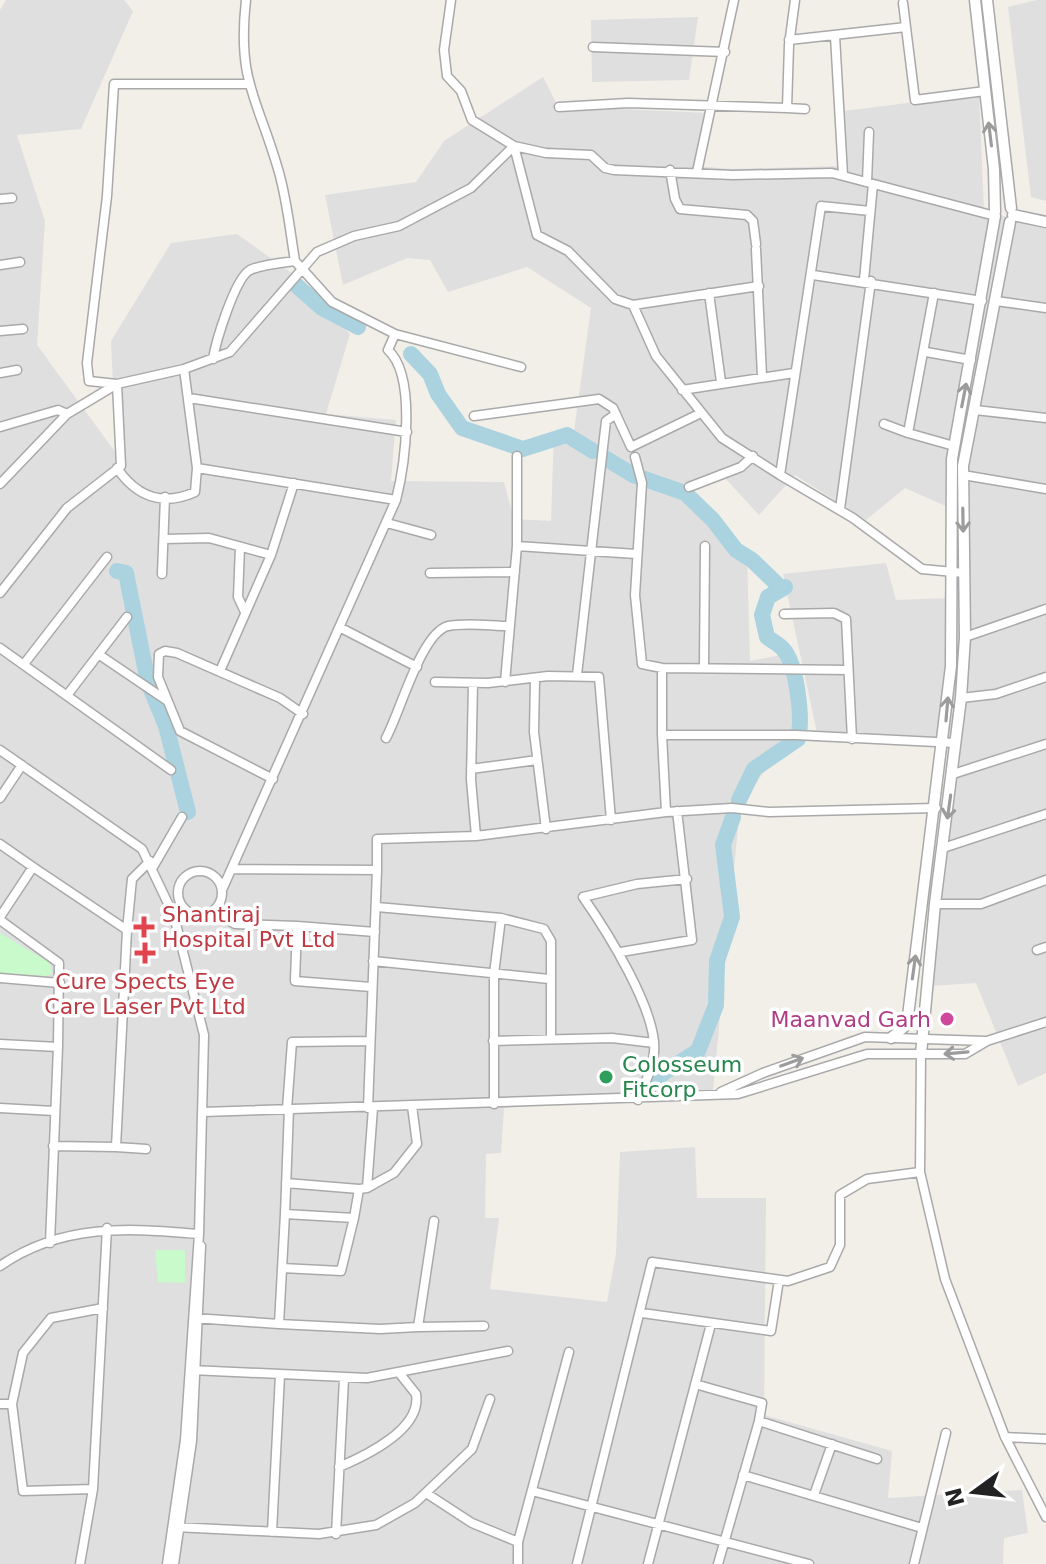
<svg xmlns="http://www.w3.org/2000/svg" width="1046" height="1564" viewBox="0 0 1046 1564" font-family="'DejaVu Sans',sans-serif">
<style>
.residential{fill:#e0dfdf}
.park{fill:#c8facc}
.lines{fill:none;stroke-linecap:round;stroke-linejoin:round}
.river{stroke:#aad3df;stroke-width:16}
.minor-casing{stroke:#a9a9a9;stroke-width:11}
.tertiary-casing{stroke:#a9a9a9;stroke-width:13}
.minor{stroke:#fff;stroke-width:8}
.tertiary{stroke:#fff;stroke-width:10}
.oneway{stroke:#9c9c9c}
.health-dot{fill:#e0444e;stroke:#fff;stroke-width:3}
.hotel-dot{fill:#d1479c;stroke:#fff;stroke-width:3}
.leisure-dot{fill:#2e9e5b;stroke:#fff;stroke-width:3}
.labels{text-anchor:middle;dominant-baseline:central;stroke-width:7;stroke-linejoin:round;paint-order:stroke}
.health-label{font-size:22px;fill:#be3a42;stroke:#fff;text-anchor:start}
.hotel-label{font-size:22px;fill:#b23c85;stroke:#fff;text-anchor:end}
.leisure-label{font-size:22px;fill:#27864d;stroke:#fff;text-anchor:start}
</style>
<rect width="100%" height="100%" fill="#f2efe9"/>
<path class="residential" d="M6,0H124L133,11L81,129L17,135L45,221L37,345L116,453L111,341L171,243L237,234L293,274L350,334L326,414L396,420L391,481L504,482L514,519L551,521L554,433L573,438L591,308L527,267L448,292L430,260L407,258L343,285L325,195L416,182L444,141L543,77L558,106L708,113L695,166L732,169L839,166L836,112L979,94L984,210L1046,229V1073L1018,1086L976,983L929,986L958,741L817,733L783,574L886,563L896,600L948,598V507L905,488L866,520L795,475L759,515L725,478L684,494L747,554L750,661L781,655L799,720L740,807L713,1091L504,1108L501,1153L486,1154L485,1218H499L490,1289L607,1302L616,1253L620,1152L695,1147L697,1198H766L764,1415L892,1451L888,1498L1022,1490L1028,1533L1004,1538L1003,1564H0V10Z
M1037,0H1046V201L1031,197L1008,7Z
M698,17L689,80L592,82L591,20Z"/>
<path class="park" d="M0,933L50,963L52,974L46,976L0,973Z
M155,1250H185V1283L158,1282Z"/>
<g class="lines">
<path class="river" d="M296,285L322,308L358,327
M411,354L430,374L438,394L462,428L523,449L567,435L593,451
M605,458L633,475L685,493L713,520L736,550L752,560L781,588
M117,571L126,573L148,682L166,726L188,812
M739,800L754,769L798,739C803,719 797,664 783,649C779,644 772,641 767,637L762,615L768,597L785,587
M656,1082L663,1073L698,1051L716,1005L717,961L732,917L723,845L733,817"/>
<defs>
<path id="minor" d="M246,0C237,81 257,97 278,169C287,199 290,231 295,261
M451,0L444,50L447,76L461,91L472,120L514,146L546,153L591,155L605,168L614,170L733,175L832,173L995,216
M903,3L915,100L985,91
M835,36L843,175
M789,40L906,27
M593,47L725,52
M559,107L628,103L787,108L789,45L795,0
M787,108L805,109
M514,146L537,235L568,251L615,299L633,305L759,286
M670,170L675,199L680,209L747,215L753,221L756,244
M697,172L734,0
M867,182L869,132
M0,199L12,198
M756,249L762,376
M0,265L20,262
M813,275L982,301
M864,280L873,184
M709,293L721,382
M934,293L908,433L954,446
M996,301L1046,308
M633,305L656,356L722,438L780,475L821,206L870,211
M0,331L23,329
M395,334L388,350C417,376 405,465 396,500
M926,352L971,360
M213,359C216,341 235,278 250,270C263,264 281,263 295,261L332,302L395,334L521,367
M0,373L17,370
M682,390L794,373
M189,398L407,432
M975,410L1046,418
M474,416L599,399L613,408L631,447L701,413
M884,424L908,433
M0,427L58,410L67,414
M635,457L642,483L635,595L642,664L662,668L848,670
M117,468C136,496 162,507 195,492L197,468L184,369
M197,468L396,500L222,890
M780,475L853,518L922,569L964,573
M963,475L1046,489
M0,484L67,414L117,384L89,381L87,363L107,196L114,84H247
M689,487L741,467L753,456
M840,509L871,281
M387,523L431,535
M164,539L209,538L271,555
M517,546L636,554
M240,547L238,597L245,612
M430,573L515,572
M162,574L165,497
M0,593L67,508L121,466L117,384L184,369L230,352L317,252L354,236L399,226L471,188L514,146
M784,614L834,613L846,619L852,739
M341,628L417,667
M965,637L1046,609
M0,648L171,770
M101,656L166,700
M24,664L107,557
M704,666L705,546
M220,671L271,555L294,483
M577,675L606,421L616,414
M535,680L534,732L546,829
M435,682L488,683L548,676L599,677L611,820
M505,682L517,546V456
M473,683L471,780L476,836
M68,694L127,617
M961,698L996,694L1046,677
M662,735V668
M386,738C400,713 421,633 448,626C467,622 491,626 510,626
M0,750L142,849L174,916L204,1035L199,1234L185,1440L167,1564
M471,769L537,760
M953,774L1046,744
M273,779L180,731L158,677L159,654L165,651L177,653L280,698L303,714
M0,798L22,765
M666,812L732,808L769,812L936,808
M0,844L33,867
M943,848L1046,814
M153,867L182,817
M234,869L377,870V839L476,836L666,812L662,735H796L956,743
M178 893a22 22 0 1 1 44 0a22 22 0 1 1-44 0Z
M935,904H981L1046,880
M377,907L501,918L544,929L551,941V1039
M213,912L235,924L297,926
M0,917L33,867L127,930L116,1147L53,1146
M0,920L59,963L58,1047
M127,930L132,879L150,861
M1037,950L1046,947
M621,952L692,940L677,811
M373,961L549,979
M0,978L60,983
M371,987L295,981L297,926L375,932
M493,1041L612,1038L654,1043
M0,1044L58,1047L50,1243
M921,1054L920,1172L945,1279L1005,1437L1046,1517
M721,1092L763,1073L865,1037L985,1041
M638,1100C644,1085 653,1068 654,1052C658,1012 606,930 583,897L637,884L687,879
M494,1104V974L501,918
M0,1108L54,1111
M368,1108L377,870
M287,1109L292,1042L369,1041
M289,1109L285,1214L354,1218L359,1189L367,1188L373,1108
M203,1112L738,1094L867,1054H965L987,1041L1046,1022
M116,1147L146,1149
M286,1183L359,1189
M367,1188L394,1173L417,1144L412,1106
M0,1266C62,1223 129,1228 199,1234
M282,1268L341,1271L354,1218
M642,1313L771,1331L779,1280
M194,1318L279,1324L285,1214
M279,1324L380,1329L418,1327L434,1221
M418,1327L484,1326
M191,1370L367,1378L508,1351
M695,1384L762,1403L759,1421L877,1459
M0,1404H12L23,1491L93,1489
M12,1404L23,1353L51,1318L103,1308
M1005,1437L1046,1439
M339,1467C365,1456 422,1429 416,1394L400,1374
M743,1475L922,1528
M532,1491L809,1564
M426,1493L472,1523L518,1542
M814,1495L832,1444
M175,1527L319,1534L376,1525L415,1503L472,1449L490,1399
M272,1532L280,1375
M336,1534L344,1379
M80,1564L93,1489L107,1228
M174,1564L192,1441L201,1246
M518,1564V1542L569,1352
M577,1564L652,1262L788,1281L830,1267L840,1245V1195L867,1179L920,1172
M648,1564L711,1324
M718,1564L759,1421
M914,1564L946,1433"/>
<path id="tertiary" d="M975,0L994,169L995,212
M987,0L1011,208
M1013,215L1046,222
M891,1038L904,1027L908,1016L951,666L952,459L995,216
M921,1054L935,904L961,698L965,637L963,466L1010,222"/>
</defs>
<use href="#minor" class="minor-casing"/>
<use href="#tertiary" class="tertiary-casing"/>
<use href="#minor" class="minor"/>
<use href="#tertiary" class="tertiary"/>
</g>
<defs><path id="oneway-shaft" d="M-6 0H5M1.5-3L5.5 0L1.5 3" fill="none" stroke-width="1.6" stroke-linecap="round" stroke-linejoin="round" transform="scale(2)"/></defs>
<g class="oneway">
<use href="#oneway-shaft" transform="translate(990 134) rotate(-97)"/>
<use href="#oneway-shaft" transform="translate(964 395) rotate(-79)"/>
<use href="#oneway-shaft" transform="translate(963 520) rotate(89)"/>
<use href="#oneway-shaft" transform="translate(947 709) rotate(-85)"/>
<use href="#oneway-shaft" transform="translate(949 807) rotate(98)"/>
<use href="#oneway-shaft" transform="translate(914 967) rotate(-82)"/>
<use href="#oneway-shaft" transform="translate(956 1053) rotate(175)"/>
<use href="#oneway-shaft" transform="translate(792 1062) rotate(-20)"/>
</g>
<g class="health-dot">
<path d="M140 915h8v8h8v8h-8v8h-8v-8h-8v-8h8z"/>
<path d="M141 941h8v8h8v8h-8v8h-8v-8h-8v-8h8z"/>
</g>
<circle class="hotel-dot" cx="947" cy="1019" r="8"/>
<circle class="leisure-dot" cx="606" cy="1077" r="8"/>
<g class="labels">
<g class="health-label">
<text x="162" y="914">Shantiraj<tspan x="162" dy="25">Hospital Pvt Ltd</tspan></text>
<text x="145" y="981" text-anchor="middle">Cure Spects Eye<tspan x="145" dy="25">Care Laser Pvt Ltd</tspan></text>
</g>
<g class="hotel-label">
<text x="931" y="1019">Maanvad Garh</text>
</g>
<g class="leisure-label">
<text x="622" y="1064">Colosseum<tspan x="622" dy="25">Fitcorp</tspan></text>
</g>
</g>
<g transform="translate(974 1492) rotate(255)" stroke="#ffffff" stroke-width="6" paint-order="stroke">
<path d="M0-6L14 30L0 20L-14 30Z" fill="#222222"/>
<text y="-12" font-size="22" font-weight="bold" text-anchor="middle" fill="#222222">N</text>
</g>
</svg>
